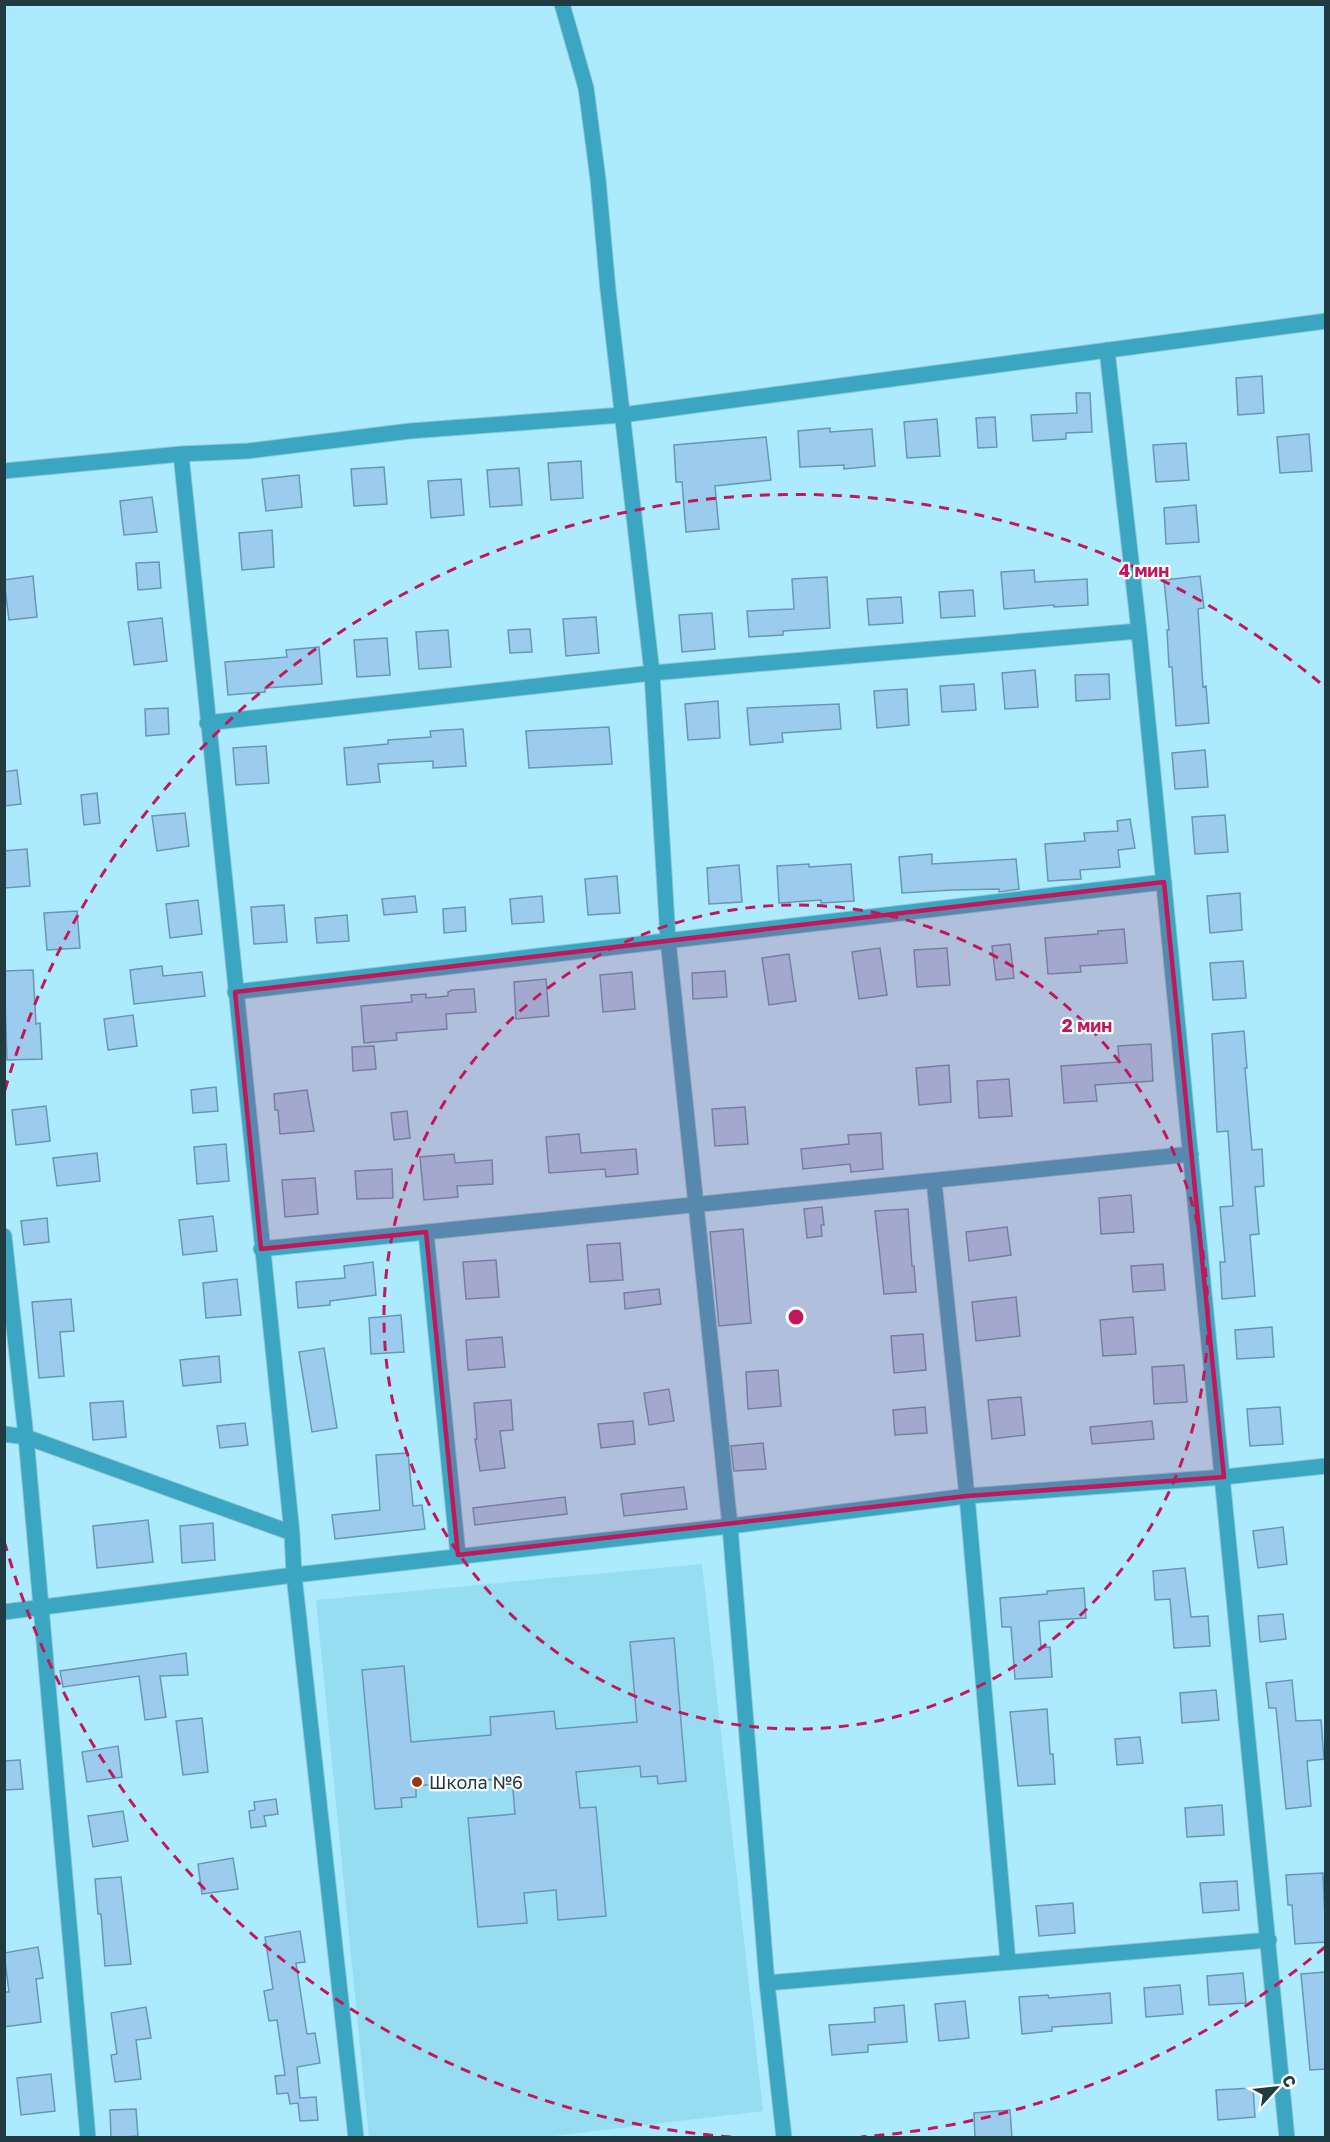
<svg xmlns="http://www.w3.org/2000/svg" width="1330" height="2142" viewBox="0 0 1330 2142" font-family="'Golos Text',sans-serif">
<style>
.built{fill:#96ddf2}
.building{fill:#9ccced;stroke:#6896b5;stroke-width:1.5}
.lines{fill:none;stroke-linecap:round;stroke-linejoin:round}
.minor-casing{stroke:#90c7d8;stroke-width:17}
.tertiary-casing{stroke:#90c7d8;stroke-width:17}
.minor{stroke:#3ba6c2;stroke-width:15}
.tertiary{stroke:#3ba6c2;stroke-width:15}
.marked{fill:#c2185b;fill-opacity:0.2;stroke:#c2185b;stroke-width:4.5;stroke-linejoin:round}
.ring{fill:none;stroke:#c2185b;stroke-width:3;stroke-dasharray:10 8}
.poi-dot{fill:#9c360e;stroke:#fff;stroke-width:2}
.labels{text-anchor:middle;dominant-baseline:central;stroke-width:4.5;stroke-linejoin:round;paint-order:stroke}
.poi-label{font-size:18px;fill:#213b42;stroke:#fff;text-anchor:start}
.centre{fill:#c2185b;stroke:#fff;stroke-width:3}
.ring-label{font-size:18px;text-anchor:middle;font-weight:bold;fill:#c2185b;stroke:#fff;stroke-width:4.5;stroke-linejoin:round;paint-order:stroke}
</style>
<rect width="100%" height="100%" fill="#aceafd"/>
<path class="built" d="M702,1564L763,2111L545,2137H369L316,1600Z"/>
<path class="building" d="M1262,376L1264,413L1238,415L1236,378Z
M1076,393H1090L1092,432L1066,433V439L1033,441L1031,415L1077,413Z
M995,417L997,447L978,448L976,418Z
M937,419L940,456L907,458L904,422Z
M830,428V432L872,429L875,466L844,469V465L800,467L798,431Z
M1309,434L1312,471L1280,473L1277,437Z
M766,437L771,480L715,486L719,529L686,532L682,482H676L674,445Z
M1186,443L1189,480L1156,482L1153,445Z
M581,461L583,498L551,500L548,463Z
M384,467L387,504L354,506L351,469Z
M519,468L522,505L490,507L487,470Z
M299,475L302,507L266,511L262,479Z
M461,479L464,515L431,518L428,481Z
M152,497L157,532L124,535L120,501Z
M1196,505L1199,542L1166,544L1164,508Z
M272,530L274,567L242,570L239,533Z
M159,562L161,588L138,590L136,563Z
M1034,570L1035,582L1087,579L1088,605L1054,607V605L1004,609L1001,572Z
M33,576L37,617L9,620L4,580Z
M1200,576L1204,608L1198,609L1203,687L1206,686L1209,723L1176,726L1172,667H1169L1167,630H1169L1164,580Z
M827,577L830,628L783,631V635L749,637L747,611L794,609L792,579Z
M973,590L975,616L941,618L939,592Z
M901,597L903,623L869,625L867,599Z
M712,613L715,649L682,652L679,615Z
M596,617L599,653L566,656L563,619Z
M162,618L167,661L134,665L128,622Z
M530,629L532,652L510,653L508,630Z
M448,630L451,667L419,669L416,632Z
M387,638L390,675L357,677L354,640Z
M319,647L322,684L265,688V692L228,695L225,662L287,657L286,650Z
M1035,670L1038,707L1005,709L1002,673Z
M1109,674L1110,699L1076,701L1075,675Z
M974,684L976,710L942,712L940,686Z
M907,689L909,725L877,728L874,691Z
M718,701L720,738L688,740L685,704Z
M839,704L841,729L782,733L783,742L750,745L747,708Z
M168,708L169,734L146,736L145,709Z
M609,727L612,764L529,768L526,731Z
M463,729L466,766L433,768V761L378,764L380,782L347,785L344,748L388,744V740L431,737L430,731Z
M266,746L269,783L236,785L233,748Z
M1205,750L1208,787L1175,789L1172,753Z
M17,770L21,804L4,806V772Z
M97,793L100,823L84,825L81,795Z
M185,813L189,846L157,851L152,816Z
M1225,815L1228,852L1195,854L1192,817Z
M1130,819L1135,848L1118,850L1120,867L1080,870L1081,879L1048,881L1045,844L1085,841L1084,833L1118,831L1117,821Z
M27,849L30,886L4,888V851Z
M932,854V864L1016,859L1019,889L999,892V889L952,890L902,893L899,857Z
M809,864V867L851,864L854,901L821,903V900L779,903L777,866Z
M739,865L742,902L709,904L707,868Z
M617,876L620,913L588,915L585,879Z
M1240,893L1242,930L1210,933L1207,896Z
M415,896L417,912L384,915L382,899Z
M542,896L544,922L512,924L510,899Z
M198,900L202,934L170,938L166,904Z
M284,905L287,942L254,944L251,907Z
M465,907L466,931L444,933L443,909Z
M77,911L80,948L47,950L44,913Z
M347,915L349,941L317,943L315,918Z
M1124,929L1127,963L1080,966L1081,972L1048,974L1045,938L1098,934V931Z
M1010,944L1014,978L996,980L992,946Z
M880,948L887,995L859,999L852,952Z
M947,948L950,985L917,987L914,950Z
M789,954L796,1001L769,1005L762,958Z
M1243,961L1246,998L1213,1000L1210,963Z
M162,966L163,976L202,972L205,996L134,1004L130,970Z
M33,970L36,1024L40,1023L42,1059L7,1060L4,971Z
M725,971L727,997L693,999L692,973Z
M632,972L635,1009L603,1012L600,975Z
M546,979L549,1016L516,1019L514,982Z
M474,989L476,1012L446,1014L447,1029L396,1033L397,1040L364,1043L361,1006L412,1002L411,995L426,994V998L448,996V992L452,990Z
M133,1015L137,1046L108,1050L104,1019Z
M1244,1031L1247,1068H1245L1252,1150L1262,1149L1264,1186L1255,1187L1259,1234L1250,1235L1255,1296L1222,1299L1220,1262H1225L1220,1207L1233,1206L1228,1131L1217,1132L1212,1034Z
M1151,1044L1153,1081L1095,1085L1097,1101L1064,1103L1061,1066L1119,1062L1118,1046Z
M374,1046L376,1069L353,1071L352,1047Z
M949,1065L951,1102L919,1105L916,1068Z
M1009,1079L1012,1116L979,1118L977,1081Z
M216,1087L218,1111L193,1113L191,1090Z
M307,1090L314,1131L280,1134L278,1110H275L274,1094Z
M46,1106L50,1141L16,1145L12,1110Z
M745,1107L748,1144L715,1146L712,1109Z
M407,1111L410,1138L394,1140L391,1113Z
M881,1133L883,1169L851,1172L850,1164L803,1169L801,1149L849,1144L848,1135Z
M579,1134L581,1153L636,1149L638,1174L606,1177L605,1169L549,1173L546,1137Z
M226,1144L229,1181L197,1184L194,1147Z
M97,1153L100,1181L57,1186L53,1158Z
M454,1154L455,1163L492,1160L493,1184L457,1186L458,1197L424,1200L420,1157Z
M392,1169L393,1198L357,1199L355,1171Z
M315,1178L318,1214L285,1217L282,1180Z
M1131,1195L1134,1232L1101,1234L1099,1198Z
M822,1207L824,1225H821L822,1236L807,1238L804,1209Z
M908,1209L912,1266H914L916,1292L884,1294L875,1211Z
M213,1216L217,1251L183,1255L179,1220Z
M47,1218L49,1242L24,1245L21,1221Z
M1007,1227L1011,1255L969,1261L966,1232Z
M743,1229L751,1323L719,1326L710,1232Z
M620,1243L623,1280L590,1282L587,1245Z
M496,1260L499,1297L466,1299L463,1262Z
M373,1262L376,1295L330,1301V1305L298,1308L296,1282L345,1278L344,1266Z
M1163,1264L1165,1290L1133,1292L1131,1266Z
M237,1279L241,1315L206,1318L203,1283Z
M659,1289L661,1304L625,1309L624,1293Z
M1016,1297L1020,1336L976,1341L972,1302Z
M71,1299L74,1331L60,1332L64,1376L39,1378L32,1302Z
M401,1315L404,1352L371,1354L369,1318Z
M1133,1317L1136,1354L1103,1356L1100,1320Z
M1272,1327L1274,1357L1237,1359L1235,1330Z
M923,1334L926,1370L894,1373L891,1336Z
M502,1337L505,1367L468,1370L466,1340Z
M324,1348L337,1428L312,1432L299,1352Z
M219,1356L221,1382L183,1386L180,1360Z
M1184,1365L1187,1402L1154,1404L1152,1367Z
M778,1370L781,1406L748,1409L746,1372Z
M669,1389L674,1421L649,1425L644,1393Z
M1021,1397L1025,1435L992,1439L988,1400Z
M511,1400L513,1430L500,1431L505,1468L480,1471L475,1439H477L474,1403Z
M123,1401L126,1437L93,1440L90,1403Z
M925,1407L927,1433L895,1435L893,1410Z
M1280,1407L1283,1444L1250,1446L1247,1409Z
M633,1421L635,1444L601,1448L598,1424Z
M1152,1421L1154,1439L1092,1444L1090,1427Z
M245,1423L248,1445L220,1448L217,1426Z
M763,1443L766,1469L734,1471L731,1446Z
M408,1453L413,1506L422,1505L425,1529L335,1539L332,1515L380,1510L376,1455Z
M684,1487L687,1509L624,1516L621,1494Z
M565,1497L567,1514L475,1525L473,1508Z
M148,1520L153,1562L97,1568L93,1526Z
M213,1523L215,1560L182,1563L180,1526Z
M1283,1527L1287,1564L1258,1568L1253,1531Z
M1185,1568L1191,1617L1208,1616L1210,1646L1174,1648L1170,1599L1155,1600L1153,1571Z
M1084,1588L1086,1618L1039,1621L1041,1648L1050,1647L1052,1677L1015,1679L1011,1627H1002L1000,1598L1047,1594V1591Z
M1283,1614L1286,1639L1260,1642L1258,1616Z
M674,1638L686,1781L658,1784L657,1776L641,1777L640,1766L576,1772L580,1808L596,1807L606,1916L558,1920L556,1890L524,1893L527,1923L478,1927L468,1818L515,1814L512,1778L416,1786V1797L401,1798L402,1807L375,1809L362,1670L404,1666L411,1742L491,1735L490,1717L554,1711L556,1729L637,1722L630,1642Z
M186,1653L188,1675L160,1676L166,1717L145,1720L139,1676L63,1687L60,1671Z
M1292,1680L1296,1721L1321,1720L1324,1759L1307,1761L1311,1806L1286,1809L1276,1708H1269L1266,1683Z
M1216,1690L1219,1720L1182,1723L1180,1693Z
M1047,1709L1050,1754H1053L1055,1784L1018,1786L1010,1712Z
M202,1718L208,1772L183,1775L176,1721Z
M1140,1737L1143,1763L1117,1765L1115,1739Z
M118,1746L122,1777L87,1782L82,1752Z
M20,1760L23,1789L4,1790V1761Z
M276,1799L278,1814L264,1816L266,1826L251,1828L249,1811L255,1810L254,1802Z
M1222,1805L1224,1835L1187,1837L1185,1808Z
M123,1811L128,1841L93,1847L88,1816Z
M233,1858L238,1889L202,1894L198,1864Z
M1323,1873L1326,1942L1295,1944L1292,1905H1288L1286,1875Z
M121,1877L131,1964L105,1966L101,1914H98L95,1879Z
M1237,1881L1239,1910L1203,1913L1200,1883Z
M1073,1903L1075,1933L1039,1936L1036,1906Z
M300,1931L305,1962L296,1963L307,2034L315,2033L320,2063L297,2067L300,2098L316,2097L318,2120L300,2121L298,2103L290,2104L288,2093L277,2094L275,2076L285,2075L277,2020L269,2021L264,1991L273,1989L265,1937Z
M38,1947L43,1978L36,1979L41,2022L4,2027V1992H9L4,1953Z
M1326,1972V2069L1310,2070L1301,1974Z
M1243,1973L1246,2003L1209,2005L1207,1976Z
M1180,1985L1183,2014L1146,2017L1144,1988Z
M1110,1993L1112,2023L1052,2027V2031L1022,2034L1019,1997L1048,1995L1049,1998Z
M965,2001L969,2038L939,2041L935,2004Z
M904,2005L907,2042L868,2045V2052L832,2055L829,2025L875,2022L874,2008Z
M146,2007L151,2038L136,2040L141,2079L115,2082L111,2055L117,2054L111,2013Z
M51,2074L55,2111L21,2115L17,2078Z
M1253,2088L1255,2117L1218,2120L1216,2090Z
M136,2109L138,2136L111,2138L110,2110Z
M1010,2110L1012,2138H975L974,2113Z"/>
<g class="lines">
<defs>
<path id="minor" d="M562,4L586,88L598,179L608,290L652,673L668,940L730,1526L767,1983
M1107,350L1139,631L1287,2138
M181,454L292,1533L294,1575L356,2138
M4,471L181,454L248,451L410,431L622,415L1326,321
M207,723L652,673L1139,631
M235,992L1164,882
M934,1181L967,1496L1008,1962
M426,1232L458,1555
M4,1236L26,1437L292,1533
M261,1249L1191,1154
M4,1434L26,1437L88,2138
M784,2138L767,1983L1269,1940"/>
<path id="tertiary" d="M4,1612L294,1575L730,1526L967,1496L1224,1477L1326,1466"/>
</defs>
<use href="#minor" class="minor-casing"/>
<use href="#tertiary" class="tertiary-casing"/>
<use href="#minor" class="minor"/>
<use href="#tertiary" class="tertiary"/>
</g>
<path class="marked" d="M1164,882L1224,1477L967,1496L458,1555L426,1232L261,1249L235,992Z"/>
<g class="ring">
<circle cx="796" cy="1317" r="412"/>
<path d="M1325 1947A823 823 0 0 1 861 2137M731 2137A823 823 0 0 1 5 1544M5 1090A823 823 0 0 1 1325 687"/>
</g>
<circle class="poi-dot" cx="417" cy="1782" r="6"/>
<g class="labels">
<g class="poi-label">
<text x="429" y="1782">Школа №6</text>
</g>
</g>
<circle cx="796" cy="1317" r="9" class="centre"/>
<g class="ring-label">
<text x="1144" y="577">4 мин</text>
<text x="1087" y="1032">2 мин</text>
</g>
<rect width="1330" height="2142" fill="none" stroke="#213b42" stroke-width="12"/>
<g transform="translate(1276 2088) rotate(63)" stroke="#ffffff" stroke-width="4.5" paint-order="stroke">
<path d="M0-4.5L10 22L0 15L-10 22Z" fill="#213b42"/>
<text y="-9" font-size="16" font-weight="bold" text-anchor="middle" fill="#213b42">С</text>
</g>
</svg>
